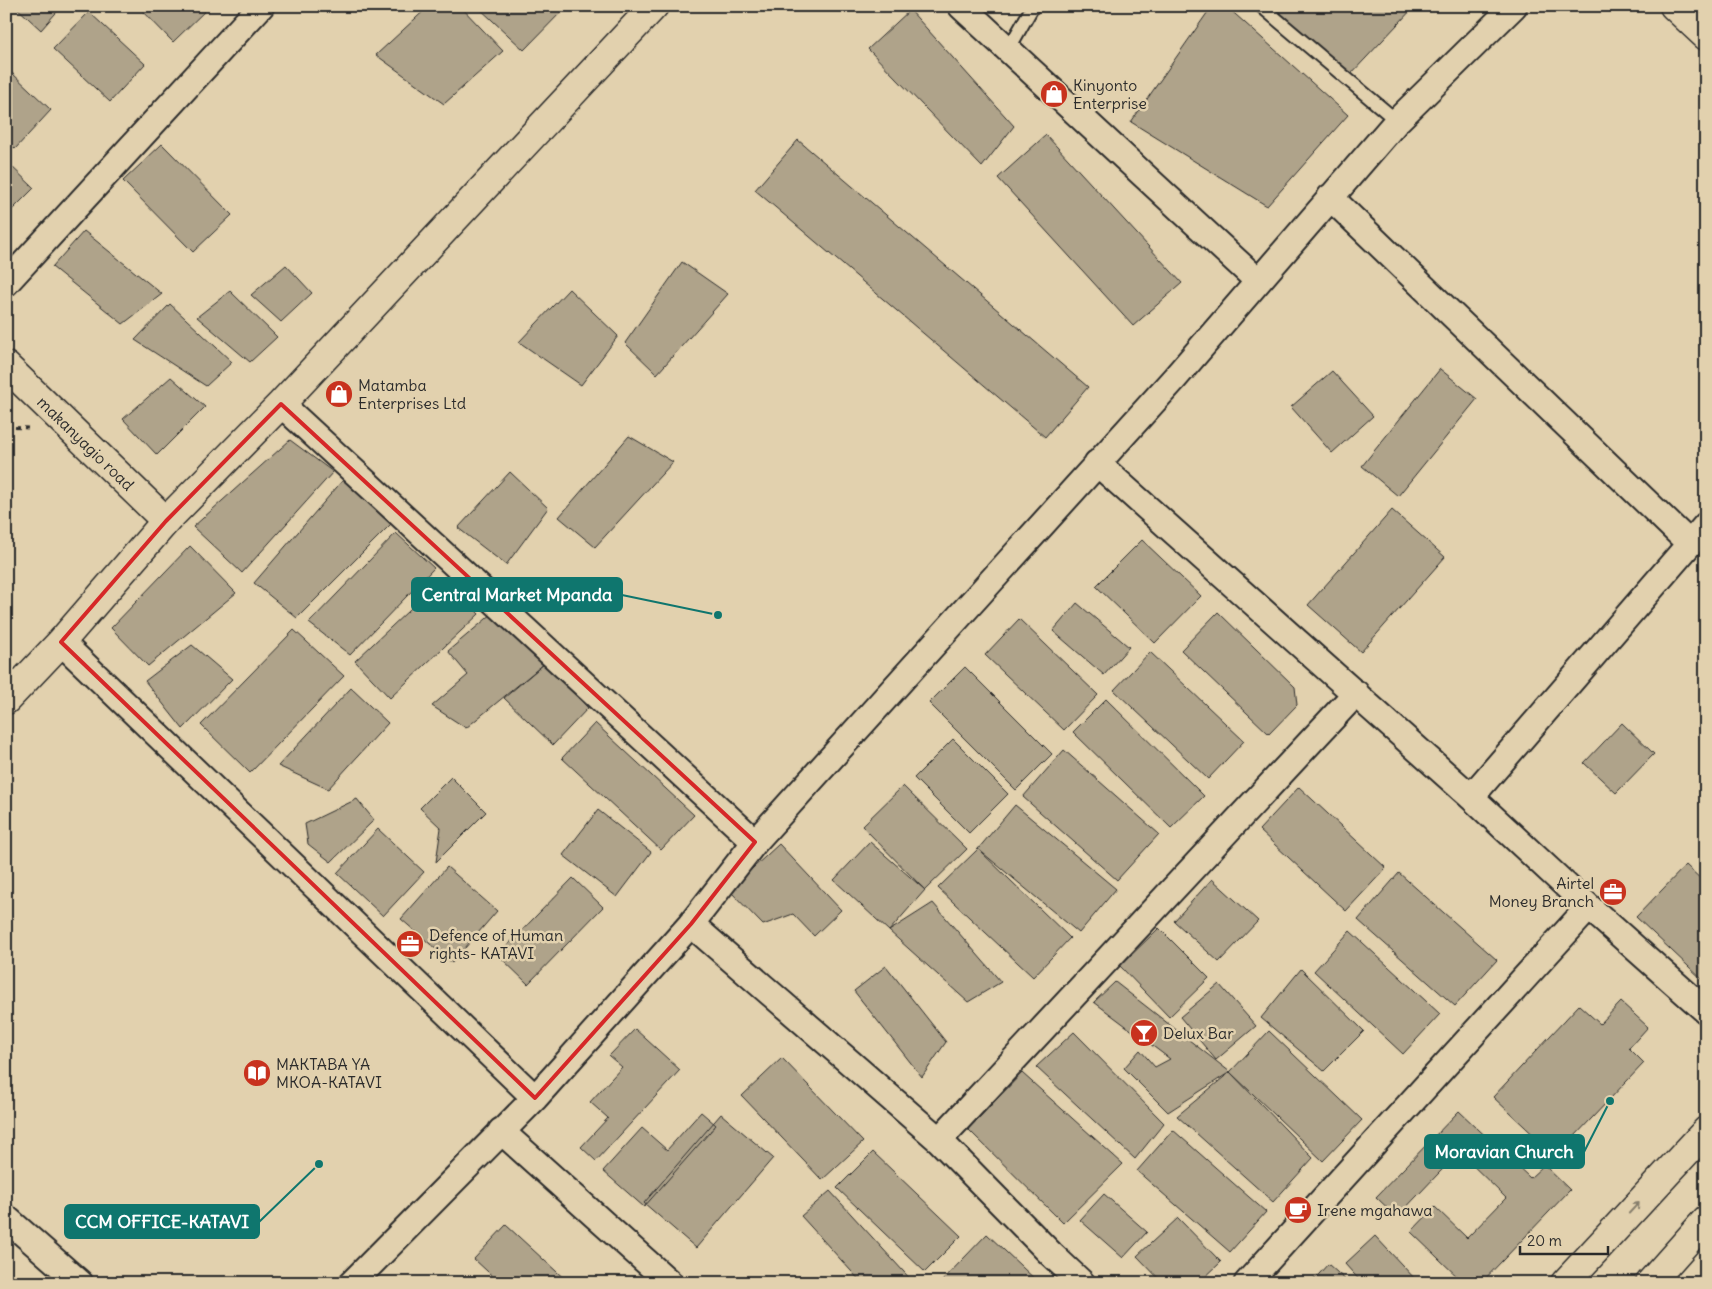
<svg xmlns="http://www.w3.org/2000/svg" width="1712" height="1289" viewBox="0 0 1712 1289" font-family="Delius,sans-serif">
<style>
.building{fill:#afa38a;stroke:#2b2b2b}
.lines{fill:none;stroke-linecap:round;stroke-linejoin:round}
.lane-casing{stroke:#2b2b2b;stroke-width:16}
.street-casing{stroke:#2b2b2b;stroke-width:29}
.secondary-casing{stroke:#2b2b2b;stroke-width:31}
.path{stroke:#2b2b2b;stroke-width:3;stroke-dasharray:5 4;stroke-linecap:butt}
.lane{stroke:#e2d1ae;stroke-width:12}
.street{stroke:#e2d1ae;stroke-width:25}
.secondary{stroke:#e2d1ae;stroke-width:28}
.oneway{stroke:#867e6c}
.marked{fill:none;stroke:#d62828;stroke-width:4;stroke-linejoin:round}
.labels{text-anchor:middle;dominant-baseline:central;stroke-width:5;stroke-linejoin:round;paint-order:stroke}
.poi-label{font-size:16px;fill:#2b2b2b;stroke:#e2d1ae;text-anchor:start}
.street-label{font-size:16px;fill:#2b2b2b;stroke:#e2d1ae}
.leader{fill:none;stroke:#0f766e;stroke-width:2}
.callout-dot{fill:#0f766e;stroke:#e2d1ae;stroke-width:2}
.callout{fill:#0f766e;stroke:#0f766e;stroke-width:2}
.callout-label{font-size:18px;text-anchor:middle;font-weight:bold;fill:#fff}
</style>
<rect width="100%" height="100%" fill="#e2d1ae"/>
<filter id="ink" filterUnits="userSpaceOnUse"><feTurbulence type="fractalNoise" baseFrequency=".02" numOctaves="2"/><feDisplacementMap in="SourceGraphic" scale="10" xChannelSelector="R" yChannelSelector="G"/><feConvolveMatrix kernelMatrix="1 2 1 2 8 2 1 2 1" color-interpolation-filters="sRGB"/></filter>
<g filter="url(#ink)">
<path class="building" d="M15,6H62L41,30Z
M138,6H210L173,42Z
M429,6H460L503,51L444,104L376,55Z
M477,6H567L524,50Z
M1212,6H1226L1348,115L1267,206L1131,122Z
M1270,6H1415L1349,76Z
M910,10L1014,126L982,167L868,49Z
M89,12L145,64L110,102L53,49Z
M12,73L51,110L15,149L6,141V79Z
M1046,135L1182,283L1133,326L998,178Z
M798,140L1088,387L1045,437L755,190Z
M162,144L232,215L193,252L123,181Z
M6,161L34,188L6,216Z
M84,231L162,294L123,324L52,267Z
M682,262L728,294L657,374L625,343Z
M286,265L312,293L281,322L251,295Z
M569,289L618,336L581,385L519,342Z
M230,291L277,337L250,362L197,317Z
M170,304L232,362L206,386L135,340Z
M1440,369L1477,399L1398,496L1362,466Z
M1332,371L1373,416L1332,453L1291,407Z
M171,377L205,407L157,455L123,419Z
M629,436L673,462L595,547L559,517Z
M290,440L333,472L242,573L193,527Z
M510,472L548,508L506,565L458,528Z
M343,480L391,524L297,618L254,583Z
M1392,510L1445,557L1361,652L1308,605Z
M396,533L434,568L350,655L309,623Z
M1142,540L1201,596L1155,643L1096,586Z
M190,546L236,593L148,666L111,628Z
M444,577L479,614L390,698L355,661Z
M1077,603L1129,647L1104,675L1053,631Z
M499,608L545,663L466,728L432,706L468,675L448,651Z
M1218,612L1295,687L1297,705L1269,734L1181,650Z
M1019,619L1098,695L1064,730L985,655Z
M294,630L344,676L250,773L201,725Z
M192,645L232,679L183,729L145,681Z
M1150,652L1244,741L1208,779L1114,690Z
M545,663L588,708L553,745L504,698Z
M965,667L1052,754L1016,790L929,703Z
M351,688L388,723L328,789L278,766Z
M1106,699L1204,796L1171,828L1073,732Z
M595,723L694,815L661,850L562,758Z
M1622,723L1654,754L1616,793L1584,763Z
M953,739L1008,794L969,833L914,778Z
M1064,750L1159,834L1117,880L1023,797Z
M451,777L486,812L436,862L441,828L420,808Z
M903,786L967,849L925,890L862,826Z
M1299,787L1386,868L1346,911L1259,830Z
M357,799L374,820L331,862L308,844L305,824Z
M1015,805L1116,889L1079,933L978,849Z
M598,810L651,852L617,897L563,855Z
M378,829L424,872L383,916L337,873Z
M870,842L925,890L889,931L834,880Z
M779,844L841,910L814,936L793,914L763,925L729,890Z
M978,849L1070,938L1033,977L938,888Z
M1686,865L1706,884V983L1636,917Z
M447,867L497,911L452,963L401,919Z
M1399,873L1497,960L1455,1006L1358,920Z
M573,878L603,907L528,984L498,955Z
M1212,879L1258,921L1219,962L1174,921Z
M933,903L1001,982L968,1002L889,931Z
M1159,928L1209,978L1169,1017L1120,966Z
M1350,931L1440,1014L1403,1054L1314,971Z
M886,966L946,1042L922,1077L854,991Z
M1301,969L1364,1031L1324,1071L1261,1018Z
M1115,982L1230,1072L1168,1112L1124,1068L1140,1050L1155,1067L1170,1059L1094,1002Z
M1219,984L1256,1026L1216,1060L1180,1017Z
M1621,1002L1648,1027L1629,1048L1644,1063L1556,1156L1493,1097L1579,1005L1600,1024Z
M635,1029L680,1070L596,1161L581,1147L608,1118L590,1102L622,1067L609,1056Z
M1269,1031L1362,1120L1323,1161L1230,1072Z
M1074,1032L1164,1123L1135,1159L1036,1067Z
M782,1058L863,1142L822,1180L742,1096Z
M1230,1072L1313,1158L1273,1202L1177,1116Z
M1022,1073L1123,1164L1063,1223L968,1129Z
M1459,1111L1530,1178L1544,1165L1570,1190L1481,1283H1464L1411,1232L1435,1207L1467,1238L1506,1198L1459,1152L1397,1217L1376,1197Z
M701,1112L716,1125L644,1207L603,1171L642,1128L667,1150Z
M721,1114L773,1158L696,1248L644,1203Z
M1173,1130L1266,1212L1230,1252L1137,1171Z
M873,1152L961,1236L925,1272L837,1188Z
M830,1191L914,1283H862L801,1216Z
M1104,1194L1147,1232L1123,1258L1080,1220Z
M1178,1218L1221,1262L1199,1283H1163L1137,1256Z
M506,1225L569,1283H500L474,1259Z
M987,1234L1039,1283H940Z
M1375,1236L1416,1280L1412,1283H1362L1345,1264Z
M1328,1264L1349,1283H1311Z"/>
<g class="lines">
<defs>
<path id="lane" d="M1261,6L1397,121
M1008,50L1033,6"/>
<path id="street" d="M961,6L1258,281
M1330,197L1690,544
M6,283L261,6
M281,404L755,842
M1097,463L1471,797L1589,907L1706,1011
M61,642L535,1098
M1471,797L1706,525
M691,924L939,1140L1051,1254L1082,1283
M501,1131L670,1283
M939,1140L1356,693
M6,1218L80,1283
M352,1283L535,1098L691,924L755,842L1174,379L1397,121L1514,6
M1247,1283L1589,907"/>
<g id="secondary">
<path d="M1674,6L1706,36"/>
<path id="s1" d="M6,366L166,521"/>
<path d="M6,700L61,642L166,521L281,404L654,6"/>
<path d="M1565,1283L1706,1131"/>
<path d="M1650,1283L1706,1220"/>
</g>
</defs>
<use href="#lane" class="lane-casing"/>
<use href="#street" class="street-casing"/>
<use href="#secondary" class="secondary-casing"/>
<path class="path" d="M6,427L28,428"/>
<use href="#lane" class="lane"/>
<use href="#street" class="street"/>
<use href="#secondary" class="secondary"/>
</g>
<defs><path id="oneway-shaft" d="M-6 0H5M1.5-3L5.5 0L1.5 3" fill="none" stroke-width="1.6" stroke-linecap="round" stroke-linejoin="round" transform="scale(1.25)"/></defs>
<use class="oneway" href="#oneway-shaft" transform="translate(1634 1208) rotate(-47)"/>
</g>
<path class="marked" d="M281,404L755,842L691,924L535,1098L61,642L166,521Z"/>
<defs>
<symbol id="shop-disc" viewBox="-11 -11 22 22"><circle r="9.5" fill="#c8321e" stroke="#e2d1ae"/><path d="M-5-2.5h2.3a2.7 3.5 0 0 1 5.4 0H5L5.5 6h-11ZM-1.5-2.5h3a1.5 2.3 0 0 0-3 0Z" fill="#fff"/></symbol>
<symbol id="office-disc" viewBox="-11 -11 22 22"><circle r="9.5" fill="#c8321e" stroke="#e2d1ae"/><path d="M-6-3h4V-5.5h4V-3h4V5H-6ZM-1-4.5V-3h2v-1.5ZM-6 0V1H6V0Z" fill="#fff"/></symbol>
<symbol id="bar-disc" viewBox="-11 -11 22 22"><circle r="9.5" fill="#c8321e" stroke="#e2d1ae"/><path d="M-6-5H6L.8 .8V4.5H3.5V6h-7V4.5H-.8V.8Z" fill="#fff"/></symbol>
<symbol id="library-disc" viewBox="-11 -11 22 22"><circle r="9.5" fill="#c8321e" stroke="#e2d1ae"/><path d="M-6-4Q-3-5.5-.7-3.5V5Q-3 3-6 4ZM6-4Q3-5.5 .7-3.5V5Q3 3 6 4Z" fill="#fff"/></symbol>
<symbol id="cafe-disc" viewBox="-11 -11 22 22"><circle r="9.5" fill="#c8321e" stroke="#e2d1ae"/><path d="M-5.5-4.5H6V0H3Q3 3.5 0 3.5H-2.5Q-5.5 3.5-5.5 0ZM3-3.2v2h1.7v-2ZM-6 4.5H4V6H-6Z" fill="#fff"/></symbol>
</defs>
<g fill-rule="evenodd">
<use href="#shop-disc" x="1038" y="78" width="32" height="32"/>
<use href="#shop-disc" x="323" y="378" width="32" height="32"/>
<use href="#office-disc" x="1597" y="876" width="32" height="32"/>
<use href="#office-disc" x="394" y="928" width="32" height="32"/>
<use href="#bar-disc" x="1128" y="1017" width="32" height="32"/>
<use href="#library-disc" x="241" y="1057" width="32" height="32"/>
<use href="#cafe-disc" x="1282" y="1194" width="32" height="32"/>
</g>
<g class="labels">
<g class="poi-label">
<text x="1073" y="85">Kinyonto<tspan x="1073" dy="18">Enterprise</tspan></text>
<text x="358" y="385">Matamba<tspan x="358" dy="18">Enterprises Ltd</tspan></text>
<text x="1594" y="883" text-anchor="end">Airtel<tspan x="1594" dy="18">Money Branch</tspan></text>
<text x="429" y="935">Defence of Human<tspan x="429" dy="18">rights- KATAVI</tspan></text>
<text x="1163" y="1033">Delux Bar</text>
<text x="276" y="1064">MAKTABA YA<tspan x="276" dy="18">MKOA-KATAVI</tspan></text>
<text x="1317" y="1210">Irene mgahawa</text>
</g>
<g class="street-label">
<text stroke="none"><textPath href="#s1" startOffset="111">makanyagio road</textPath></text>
</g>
</g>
<path class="leader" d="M718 615L622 595M1610 1101L1584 1152M319 1164L259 1222"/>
<g class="callout-dot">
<circle cx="718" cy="615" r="5"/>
<circle cx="1610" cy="1101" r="5"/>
<circle cx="319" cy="1164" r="5"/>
</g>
<g class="callout">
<rect x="412" y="578" width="210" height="33" rx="5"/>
<rect x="1425" y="1135" width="159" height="33" rx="5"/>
<rect x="65" y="1205" width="194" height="33" rx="5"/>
</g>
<g class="callout-label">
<text x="517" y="601">Central Market Mpanda</text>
<text x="1504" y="1158">Moravian Church</text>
<text x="162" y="1228">CCM OFFICE-KATAVI</text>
</g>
<rect width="1712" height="1289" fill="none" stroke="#e2d1ae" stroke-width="25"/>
<rect x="12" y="12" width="1687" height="1264" fill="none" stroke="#2b2b2b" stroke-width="2" filter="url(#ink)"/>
<path d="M1520 1246v8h88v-8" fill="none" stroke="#2b2b2b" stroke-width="2.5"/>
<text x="1527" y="1246" font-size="15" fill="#2b2b2b" stroke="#e2d1ae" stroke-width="4" paint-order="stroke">20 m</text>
</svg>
